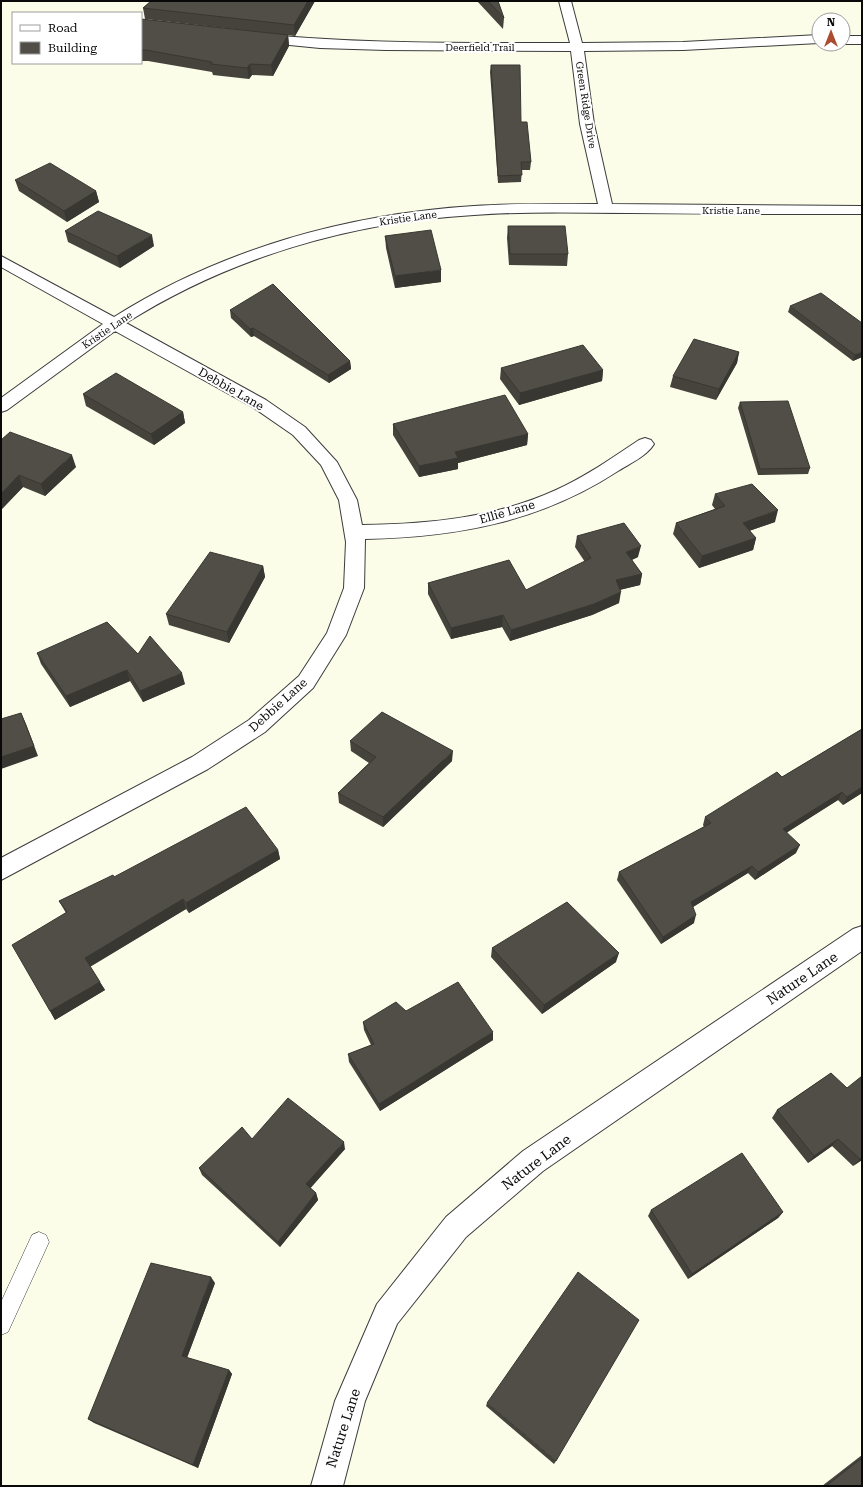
<svg xmlns="http://www.w3.org/2000/svg" width="863" height="1487" viewBox="0 0 863 1487" font-family="'Roboto Serif',serif">
<style>
.lines{fill:none;stroke-linecap:round;stroke-linejoin:round}
.lane-casing{stroke:#3c3c3c;stroke-width:1}
.street-casing{stroke:#3c3c3c;stroke-width:2}
.lane{fill:#fff;fill-rule:evenodd}
.street{fill:#fff;fill-rule:evenodd}
.wall{fill:#46433d}
.shaded-wall{fill:#393732}
.building{fill:#514e47;stroke:#393732}
.labels{text-anchor:middle;dominant-baseline:central;stroke-width:4;stroke-linejoin:round;paint-order:stroke}
.far-street-label{font-size:10px;fill:#090909;stroke:#fff}
.street-label{font-size:12px;fill:#090909;stroke:#fff}
.near-street-label{font-size:14px;fill:#090909;stroke:#fff}
</style>
<rect width="100%" height="100%" fill="#fbfde8"/>
<g class="lines">
<defs>
<path id="lane" d="M39,1232L46,1235L49,1242L8,1332L1,1335V1302L32,1235Z"/>
<path id="street" d="M559,1H571L582,43L683,42L819,35V43L683,50L584,51L594,124L612,204L862,206V214C785,214 707,214 630,213C578,213 526,211 474,215C351,222 231,257 126,323L266,400L305,427L337,462L357,500L362,525C428,524 495,518 556,490C585,477 612,458 639,440L645,438L651,440L654,444C647,456 629,464 618,471C540,522 457,537 365,539L364,588L346,635L313,688L265,732L208,769L1,880V858L192,757L249,720L299,676L327,633L344,588L346,542L339,500L321,465L293,435L254,408L115,331L7,410L1,412V398L103,324L1,267V256L114,317C222,249 347,214 474,206C515,203 556,204 598,204L580,124L571,51L386,50L320,48L259,42L253,38L259,34C362,44 466,43 570,43Z
M843,36H862V44H843Z
M862,926V951L543,1171L466,1237L397,1324L365,1401L343,1486H311L335,1401L377,1304L446,1217L523,1151L853,929Z"/>
</defs>
<use href="#lane" class="lane-casing"/>
<use href="#street" class="street-casing"/>
<use href="#lane" class="lane"/>
<use href="#street" class="street"/>
</g>
<path class="wall" d="M151,1H315L295,36L145,19L143,8Z
M477,1H498L504,18L503,29Z
M141,19L288,35L289,46L273,76L252,75L249,79L213,75L212,72L148,61H141Z
M491,65L521,122L531,162L530,170H522L521,182L498,183L490,72Z
M15,180L96,191L99,202L67,222L19,191Z
M508,226L568,254L567,266L509,265L507,238Z
M65,231L154,246L120,268L68,242Z
M385,236L441,282L395,288L386,248Z
M790,306L862,357L853,361L788,312Z
M230,310L350,361L351,369L329,383L254,336L251,337L231,318Z
M739,352L737,363L716,400L670,387L673,376Z
M501,368L603,370L602,381L519,405L500,379Z
M83,394L183,412L185,423L154,445L86,406Z
M740,402L810,468L808,474L758,475L738,408Z
M393,424L528,434L527,445L458,463V469L419,477L393,435Z
M1,440L76,467L45,496L23,487L1,510Z
M715,494L775,522L749,531L756,538L753,550L699,568L673,534L676,523L715,509L712,505Z
M577,536L638,557L632,560L642,574L640,585L620,590L619,603L592,615L510,641L502,627L451,639L428,594V583L526,590L585,562L575,547Z
M263,566L265,577L229,643L169,625L166,614Z
M37,653L138,654L185,684L143,702L130,681L70,707L41,664Z
M862,729V793L843,805L838,800L787,832L796,853L755,880L748,873L693,907L694,923L661,944L617,880L619,872L704,827L703,825L705,817L782,777Z
M350,741L452,761L383,827L339,803L338,793L369,763L351,751Z
M278,850L280,859L189,913L186,909L90,967L105,990L55,1020L50,1011L66,913L59,901L114,877Z
M492,948L616,962L542,1014L491,957Z
M406,1011L493,1040L380,1111L349,1062L348,1054L371,1045L364,1030L363,1022Z
M831,1073L862,1160L853,1166L832,1146L808,1163L772,1118L777,1110Z
M252,1139L345,1149L310,1188L316,1193L318,1200L280,1247L202,1175L199,1168Z
M651,1210L783,1212L778,1218L688,1279L648,1216Z
M215,1283L187,1358L229,1370L232,1374L198,1468L94,1423L88,1419Z
M487,1403L556,1461L554,1464L486,1406Z
M862,1455V1486H822Z"/>
<path class="shaded-wall" d="M308,1H315L295,36L294,25Z
M288,35L289,46L273,76L271,65Z
M250,64L252,75L249,79L247,68Z
M96,191L99,202L67,222L64,211Z
M152,235L154,246L120,268L117,256Z
M441,270V282L395,288V276Z
M253,328L254,336L251,337L250,329Z
M739,352L737,363L716,400L719,389Z
M862,352V357L853,361L855,355Z
M350,361L351,369L329,383L328,375Z
M603,370L602,381L519,405L520,393Z
M183,412L185,423L154,445L151,434Z
M528,434L527,445L458,463V469L419,477V466L455,452Z
M72,455L76,467L45,496L41,484Z
M19,475L23,487L1,510V494Z
M778,510L775,522L740,534L743,523Z
M756,538L753,550L699,568L702,556Z
M641,546L638,557L624,563L626,552Z
M263,566L265,577L229,643L227,632Z
M642,574L640,585L614,591L616,580Z
M621,592L619,603L592,615L510,641L511,630Z
M503,615L502,627L451,639V628Z
M127,670L130,681L70,707L66,696Z
M182,673L185,684L143,702L140,691Z
M21,713L26,724L38,756L1,769V757Z
M453,751L452,761L383,827V817Z
M862,787V793L843,805L847,797Z
M842,792L838,800L780,837L783,829Z
M800,845L796,853L755,880L758,872Z
M278,850L280,859L189,913L186,903Z
M752,866L748,873L688,910L691,902Z
M183,899L186,909L89,967L85,958Z
M696,915L694,923L661,944L663,937Z
M619,953L616,962L542,1014L544,1005Z
M100,982L105,990L55,1020L50,1011Z
M493,1032V1040L380,1111L379,1104Z
M838,1139L832,1146L808,1163L814,1156Z
M344,1142L345,1149L308,1191L306,1184Z
M862,1158V1160L853,1166L860,1159Z
M316,1193L318,1200L280,1247L278,1242Z
M783,1212L778,1218L688,1279L692,1274Z
M211,1277L215,1283L186,1360L182,1356Z
M229,1370L232,1374L198,1468L193,1465Z"/>
<path class="building" d="M151,1H308L294,25L143,8Z
M488,1H498L504,18Z
M141,19L288,35L271,65L250,64L247,68L211,64L212,62L146,50H141Z
M491,65H520L521,122H527L531,162H521L522,175L498,176Z
M50,163L96,191L64,211L15,180Z
M98,211L152,235L117,256L65,231Z
M508,226H565L568,254H510Z
M431,230L441,270L395,276L385,236Z
M273,284L350,361L328,375L253,328L250,329L230,310Z
M821,293L862,323V352L855,355L790,306Z
M694,339L739,352L719,389L673,376Z
M583,345L603,370L520,393L501,368Z
M116,373L183,412L151,434L83,394Z
M505,395L528,434L455,452L458,458L419,466L393,424Z
M788,401L810,468L760,469L740,402Z
M10,432L72,455L41,484L19,475L1,494V440Z
M752,484L778,510L743,523L756,538L702,556L676,523L725,506L715,494Z
M624,523L641,546L626,552L642,574L616,580L621,592L594,604L511,630L503,615L451,628L428,583L509,560L526,590L591,558L577,536Z
M210,552L263,566L227,632L166,614Z
M107,622L138,654L150,636L182,673L140,691L127,670L66,696L37,653Z
M382,712L453,751L383,817L338,793L376,757L350,741Z
M21,713L34,746L1,757V719Z
M862,729V787L847,797L842,792L783,829L800,845L758,872L752,866L691,902L696,915L663,937L619,872L711,823L705,817L777,772L782,777Z
M246,807L278,850L186,903L183,899L85,958L100,982L50,1011L12,945L67,912L59,901L113,875L114,877Z
M567,902L619,953L544,1005L492,948Z
M458,982L493,1032L379,1104L348,1054L374,1044L363,1022L396,1002L406,1011Z
M831,1073L847,1088L862,1076V1158L860,1159L838,1139L814,1156L777,1110Z
M288,1098L344,1142L306,1184L316,1193L278,1242L199,1168L242,1127L252,1139Z
M742,1153L783,1212L692,1274L651,1210Z
M151,1263L211,1277L182,1356L229,1370L193,1465L88,1419Z
M578,1272L639,1320L556,1461L487,1403Z
M862,1458V1486H826Z"/>
<g class="labels">
<g class="far-street-label">
<text x="480" y="47">Deerfield Trail</text>
<text transform="translate(586 105) rotate(81)">Green Ridge Drive</text>
<text x="731" y="210">Kristie Lane</text>
<text transform="translate(408 218) rotate(-8)">Kristie Lane</text>
<text transform="translate(107 330) rotate(-34)">Kristie Lane</text>
</g>
<g class="street-label">
<text transform="translate(231 389) rotate(30)">Debbie Lane</text>
<text transform="translate(507 512) rotate(-16)">Ellie Lane</text>
<text transform="translate(278 705) rotate(-42)">Debbie Lane</text>
</g>
<g class="near-street-label">
<text transform="translate(802 978) rotate(-34)">Nature Lane</text>
<text transform="translate(536 1162) rotate(-37)">Nature Lane</text>
<text transform="translate(343 1428) rotate(-72)">Nature Lane</text>
</g>
</g>
<rect width="863" height="1487" fill="none" stroke="#090909" stroke-width="4"/>
<rect x="12" y="12" width="130" height="52" fill="#ffffff" stroke="#9d9d9d"/>
<rect x="20" y="25" width="20" height="6" fill="#ffffff" stroke="#9d9d9d"/>
<text x="48" y="32" font-size="12" fill="#090909">Road</text>
<rect x="20" y="42" width="20" height="12" fill="#514e47" stroke="#9d9d9d"/>
<text x="48" y="52" font-size="12" fill="#090909">Building</text>
<g transform="translate(831 32)"><circle r="19" fill="#ffffff" stroke="#9d9d9d"/>
<path d="M0-3L7 15L0 10L-7 15Z" fill="#ab4c30"/>
<text y="-6" font-size="11" font-weight="bold" text-anchor="middle" fill="#090909">N</text>
</g>
</svg>
